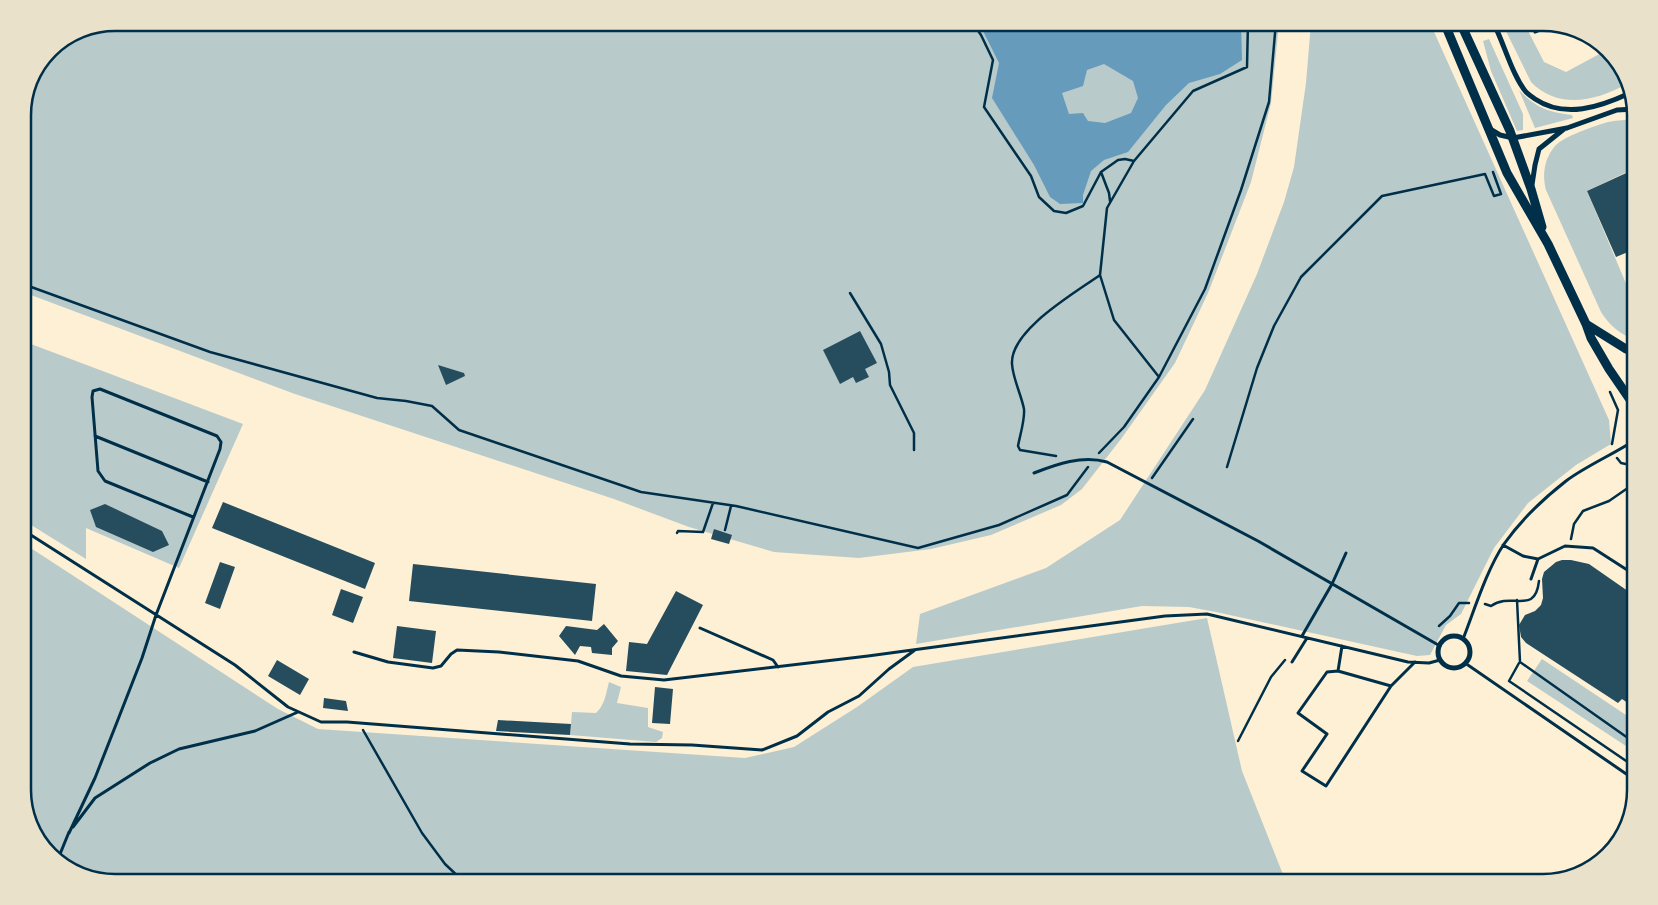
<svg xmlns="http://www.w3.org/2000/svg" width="1658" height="905" viewBox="0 0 1658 905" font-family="Signika,sans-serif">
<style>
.green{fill:#b9caca}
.water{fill:#669bbc;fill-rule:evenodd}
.building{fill:#264d5e}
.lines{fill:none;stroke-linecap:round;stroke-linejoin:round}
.path{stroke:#003049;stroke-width:2.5}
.service{stroke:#003049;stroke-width:3}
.minor{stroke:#003049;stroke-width:5}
.primary{stroke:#003049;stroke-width:9}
.rim{fill:none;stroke:#003049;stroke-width:2.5}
</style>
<rect width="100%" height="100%" fill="#fdf0d5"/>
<path class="green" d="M116,22L1279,23L1271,103L1251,182L1208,293L1175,363L1121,439L1082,489L1061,505L991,535L931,549L859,558L774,552L689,527L614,499L295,394L23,292V110L50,50L80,29Z
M1311,23H1430L1609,420L1611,444L1576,465L1528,503L1494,548L1461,614L1446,625L1430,655L1417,656L1216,612L1189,607L1142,606L916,644L920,614L1046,568L1120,520L1205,390L1257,274L1284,202L1294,167L1306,83Z
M1502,23H1524L1544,62L1566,72L1605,51L1623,69L1627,84C1596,101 1558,110 1531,82Z
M1489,39L1523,114V130L1517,131L1491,71L1483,41Z
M1519,90C1536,108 1548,112 1572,115L1573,118L1535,128Z
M1635,119V168L1587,191L1635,305V340C1620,334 1610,326 1601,312L1546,190C1542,175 1544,159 1555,146C1564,136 1595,126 1608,122C1617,120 1627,120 1635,119Z
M23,341L243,424L179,568L86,528V559L23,520Z
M23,543L278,709L318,729L745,758L794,747L857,707L913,667L1207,618L1242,771L1286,882H116L69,870L35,836L23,795Z
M1542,659L1635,721V731L1626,746L1527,681Z
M609,682L621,687L617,703L648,708V727L663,732L662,738L656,742L570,735L572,712L596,713C605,705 606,693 609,682Z"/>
<path class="water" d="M979,23H1241L1242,60L1220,74L1189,83L1166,105L1128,152L1104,160L1091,171L1083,195V203L1060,204L1050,197L1034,165L992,98L999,63ZM1104,64L1133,81L1138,98L1131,113L1105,123L1088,121L1083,113L1069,114L1062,93L1083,86L1087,70Z"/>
<path class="building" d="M1635,169V264L1634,265L1628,252L1616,257L1587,191Z
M860,331L877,363L865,369L869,377L856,383L853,377L840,384L823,350Z
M438,365L464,373L465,376L446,385Z
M223,502L375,563L365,589L212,528Z
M105,504L162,531L169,545L153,552L96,527L90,510Z
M714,529L732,535L729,544L711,539Z
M1562,560H1571L1589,564L1635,596V708L1622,699L1618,703L1526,643L1521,637L1519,625L1525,615L1535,611L1541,605L1543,598L1542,579L1544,572L1556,562Z
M220,562L235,567L220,609L205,603Z
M413,564L596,584L592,621L409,601Z
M341,589L363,597L353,623L332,615Z
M676,591L703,605L667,675L626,671L629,642L647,644Z
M604,624L618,641L612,648V655L592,653L591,647L580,646L575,655L559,636L566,626L597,630Z
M397,626L436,631L432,663L393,658Z
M277,660L309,679L300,695L268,676Z
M655,687L673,689L670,724L652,723Z
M324,698L346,701L348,711L323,708Z
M498,720L571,724L570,735L496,731Z"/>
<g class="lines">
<path class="path" d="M972,22L981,35L993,60L984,107L1031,176L1039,197L1054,211L1066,213L1083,206L1101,172L1118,160L1125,159L1134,161
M1101,172L1109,193L1110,201
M23,284L210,352L377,398L406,401L432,406L459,430L641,492L736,506L918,548L999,525L1067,495L1088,467
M850,293L881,344L889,372L890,385L914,433V450
M1159,377L1114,320L1100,275L1107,208L1134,161L1193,91L1247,67L1248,22
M1610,392L1618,410L1612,444
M1099,453L1124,427L1159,377L1205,289L1241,190L1269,102L1276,22
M1056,456L1020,450L1018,446C1020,435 1025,420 1024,409C1021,394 1013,379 1012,364C1010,330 1075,293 1100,275
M1617,458L1621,463L1635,466
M1227,467L1257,368L1274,326L1301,277L1382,196L1485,174L1494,196L1501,194L1493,172
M1152,478L1193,419
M725,530L731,506
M677,533L678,531L703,532L713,503
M1571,539L1574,524L1583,511L1609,501L1635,483
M1517,600L1520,662L1635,743
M1485,604L1491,606C1512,591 1535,616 1539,581
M1439,626L1450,616L1459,603H1469
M1519,663L1509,681L1635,767
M363,730L422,833L445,864L464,882
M1238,741L1271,677L1285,660"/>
<path class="service" d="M1530,22L1535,32L1552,25
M95,436L208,482
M1034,473C1057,464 1082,455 1107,462L1258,541L1440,646
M23,530L235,665L288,707L321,722H347L630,744L692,745L762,750L797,736L828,712L859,696L889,669L915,650
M1503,545L1523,556L1538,559L1565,546L1593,548L1635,575
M1531,579L1538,559
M700,628L773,660L778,667
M1302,636L1332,584L1346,553
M1463,639C1474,611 1487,569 1504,544C1521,520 1543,499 1566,481C1586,466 1614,454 1635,440
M1342,646L1338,671L1391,686L1415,662
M354,652L388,662L433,668L441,666L451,654L457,650L499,652L578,661L621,676L664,680L868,656L1165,616L1207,614L1408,662L1429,663L1440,660
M1292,662L1307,638
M1465,663L1635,780
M1338,671L1327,672L1298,713L1327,734L1302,771L1326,786L1391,686
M73,827L95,798L150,763L179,749L255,731L298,712
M69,833L95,778L119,717L142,658L156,615L220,449L221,442L217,436L100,389L93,391L92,397L98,471L105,481L193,517
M58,859L69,832"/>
<path class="minor" d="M1493,22C1504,43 1512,75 1526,92C1529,95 1532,97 1535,99C1565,119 1600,107 1630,93
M1490,129L1500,135L1513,138L1567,128L1617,110L1635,109
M1532,185L1535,165L1539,149L1564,129
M1438 652a16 16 0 1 1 32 0a16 16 0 1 1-32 0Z"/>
<path class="primary" d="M1444,22L1507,173L1548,244L1586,324L1591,338L1609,369L1635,407
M1460,22L1510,131L1531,189L1542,227
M1586,324L1626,349L1635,353"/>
</g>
<path d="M0 0H1658V905H0ZM115 31H1543A84 84 0 0 1 1627 115V790A84 84 0 0 1 1543 874H115A84 84 0 0 1 31 790V115A84 84 0 0 1 115 31Z" fill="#e9e1ca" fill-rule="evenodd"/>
<path class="rim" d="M115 31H1543A84 84 0 0 1 1627 115V790A84 84 0 0 1 1543 874H115A84 84 0 0 1 31 790V115A84 84 0 0 1 115 31Z"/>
</svg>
